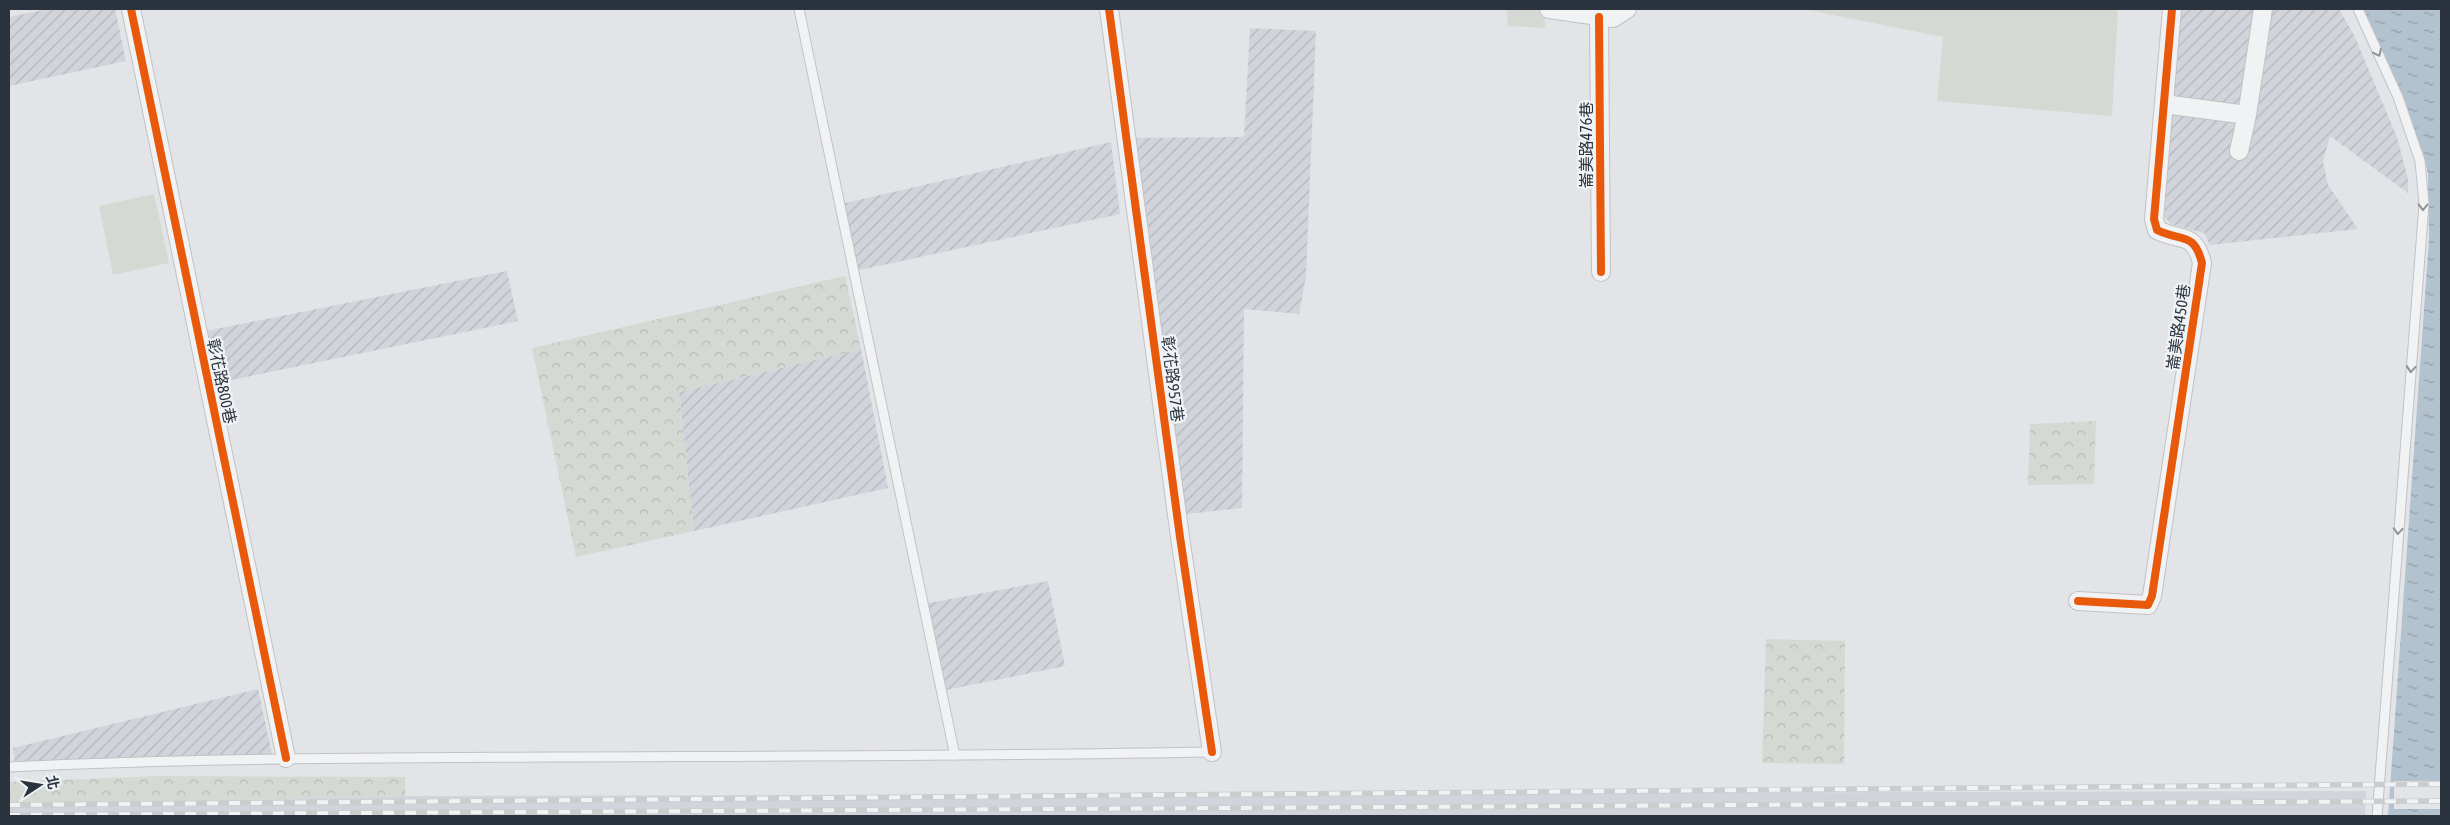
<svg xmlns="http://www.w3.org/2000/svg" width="2450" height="825" viewBox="0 0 2450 825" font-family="'Asap Condensed','Noto Sans TC',sans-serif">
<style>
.built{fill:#d1d4da}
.industrial{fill:url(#industrial-furrows)}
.green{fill:#d4dad3}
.forest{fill:url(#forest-crowns)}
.water{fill:url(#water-ripples)}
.pier{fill:#e2e4e7}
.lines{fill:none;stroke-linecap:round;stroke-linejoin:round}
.service-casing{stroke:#c1c2c5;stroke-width:11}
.minor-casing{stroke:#c1c2c5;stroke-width:20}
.service{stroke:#f1f2f4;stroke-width:9}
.minor{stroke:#f1f2f4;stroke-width:18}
.rail-casing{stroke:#cbccce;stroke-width:5.5}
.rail{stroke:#f0f3f6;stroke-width:4;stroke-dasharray:11;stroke-linecap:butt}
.cycleway-casing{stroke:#f0f3f6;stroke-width:11}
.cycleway{stroke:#e8590c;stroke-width:8}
.oneway{stroke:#8e9299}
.labels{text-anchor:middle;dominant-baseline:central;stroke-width:4.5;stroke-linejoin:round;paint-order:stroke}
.street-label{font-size:16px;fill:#2b333e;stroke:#f0f3f6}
</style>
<defs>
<pattern id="industrial-furrows" width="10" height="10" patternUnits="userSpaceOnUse" patternTransform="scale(1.25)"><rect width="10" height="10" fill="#d1d4da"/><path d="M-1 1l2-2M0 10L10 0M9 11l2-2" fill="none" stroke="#b4b6bc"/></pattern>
<pattern id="forest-crowns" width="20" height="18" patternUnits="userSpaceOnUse" patternTransform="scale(1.25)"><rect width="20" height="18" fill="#d4dad3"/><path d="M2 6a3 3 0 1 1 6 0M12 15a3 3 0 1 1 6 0" fill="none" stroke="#b6bcb6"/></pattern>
<pattern id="water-ripples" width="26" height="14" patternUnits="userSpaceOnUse" patternTransform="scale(1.25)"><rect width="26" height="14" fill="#b3c2cf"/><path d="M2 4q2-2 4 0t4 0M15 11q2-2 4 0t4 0" fill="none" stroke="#929ea9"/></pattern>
</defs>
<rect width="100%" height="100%" fill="#e2e4e7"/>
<path class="built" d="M2366,791L2365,816H9V806L405,796Z"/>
<path class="industrial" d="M48,9H115L126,61L9,86V17Z
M2182,9H2339L2354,35L2397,137L2408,179V193L2330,136L2323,162L2328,185L2358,229L2210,245L2204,233L2171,224L2164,216L2162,200Z
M1250,28L1316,31L1306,276L1299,314L1244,309L1242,508L1178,515L1128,138L1244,137Z
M1111,142L1120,214L855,271L841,204Z
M507,271L518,321L212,384L201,332Z
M861,349L888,488L694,531L679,392Z
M1048,581L1065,666L941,691L924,604Z
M258,689L273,759L15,766L13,748Z"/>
<path class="green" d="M1507,9H1544L1545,28L1508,26Z
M1803,9H2118L2112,116L1937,101L1943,37Z
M154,194L169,263L113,275L99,206Z"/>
<path class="forest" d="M845,276L861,349L679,392L694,531L576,557L532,348Z
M2096,421L2094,484L2028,485L2030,424Z
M1766,639L1845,641L1844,764L1762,763Z
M159,776L405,777V796L9,806V782Z"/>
<path class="water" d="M2361,9H2441V816H2388L2429,239L2428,174L2424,155Z"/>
<path class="pier" d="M2394,781H2441V809H2394Z"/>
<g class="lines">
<defs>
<path id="service" d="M799,9L955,756
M2358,9L2398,97L2420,161L2424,204L2377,816
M9,767C190,758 371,758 553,757C773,756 992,756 1212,752"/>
<path id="minor" d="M131,9L286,758
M1109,9L1180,537L1212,752
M1549,9L1613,18L1627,9
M1599,17L1601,272
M2164,104L2247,115
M2239,151L2247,115L2263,9
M2078,601L2148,605L2152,596L2202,263C2194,231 2181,242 2157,230L2154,219L2172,9"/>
</defs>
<use href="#service" class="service-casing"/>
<use href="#minor" class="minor-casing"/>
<use href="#service" class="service"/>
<use href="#minor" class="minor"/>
<defs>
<path id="rail" d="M9,805L2441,784
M9,815L2441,801"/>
</defs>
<use href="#rail" class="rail-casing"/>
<use href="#rail" class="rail"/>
<defs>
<path id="cycleway" d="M131,9L286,758
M1109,9L1180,537L1212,752
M1599,17L1601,272
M2078,601L2148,605L2152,596L2202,263C2194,231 2181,242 2157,230L2154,219L2172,9"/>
</defs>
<use href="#cycleway" class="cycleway-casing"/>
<use href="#cycleway" class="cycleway"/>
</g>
<defs><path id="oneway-chevron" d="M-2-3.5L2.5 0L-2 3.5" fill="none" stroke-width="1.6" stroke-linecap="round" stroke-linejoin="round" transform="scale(1.25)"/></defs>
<g class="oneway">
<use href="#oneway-chevron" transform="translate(2378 53) rotate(65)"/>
<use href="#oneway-chevron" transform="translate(2423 207) rotate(91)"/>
<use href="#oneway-chevron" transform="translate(2411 369) rotate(95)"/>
<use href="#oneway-chevron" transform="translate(2398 531) rotate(94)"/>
</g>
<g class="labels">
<g class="street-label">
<text transform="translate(1586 145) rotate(-90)">崙美路476巷</text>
<text transform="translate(2178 327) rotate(-82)">崙美路450巷</text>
<text transform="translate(1173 379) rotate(83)">彰花路957巷</text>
<text transform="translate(222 381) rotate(78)">彰花路800巷</text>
</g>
</g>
<rect width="2450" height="825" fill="none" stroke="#2b333e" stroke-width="20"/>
<g transform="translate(40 785) rotate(78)" stroke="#f0f3f6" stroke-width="4" paint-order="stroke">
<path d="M0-4L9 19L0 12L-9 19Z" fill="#2b333e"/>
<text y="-8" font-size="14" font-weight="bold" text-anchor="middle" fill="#2b333e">北</text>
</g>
</svg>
